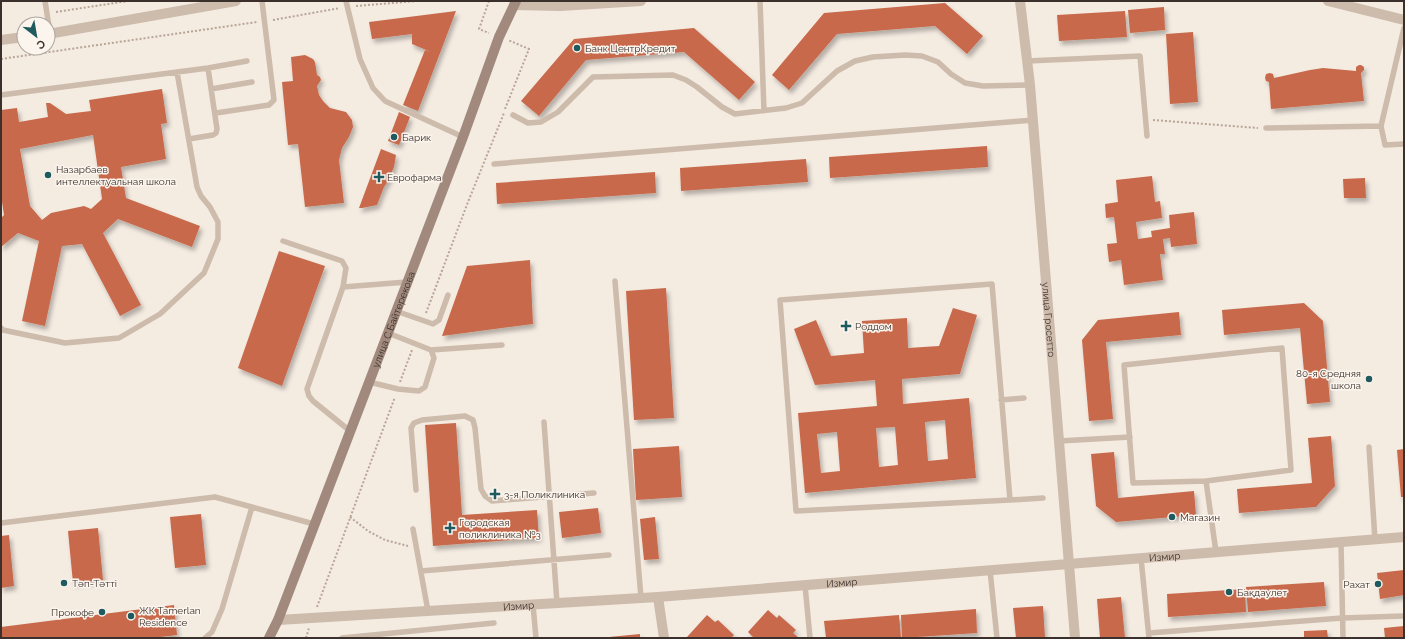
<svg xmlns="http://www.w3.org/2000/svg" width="1405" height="639" viewBox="0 0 1405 639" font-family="Raleway,sans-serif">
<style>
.building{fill:#c8694b;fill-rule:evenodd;filter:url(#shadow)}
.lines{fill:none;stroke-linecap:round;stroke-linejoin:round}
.path{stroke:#b9a596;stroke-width:2;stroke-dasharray:2 2;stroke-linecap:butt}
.service{stroke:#cdbbac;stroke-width:5.5}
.minor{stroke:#cdbbac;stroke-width:10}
.tertiary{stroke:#cdbbac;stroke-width:10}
.secondary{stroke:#a18a7d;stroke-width:10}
.poi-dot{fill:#1f5a5e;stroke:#fbf5ee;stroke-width:1.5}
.labels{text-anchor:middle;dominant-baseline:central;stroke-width:3;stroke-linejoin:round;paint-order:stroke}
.poi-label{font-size:10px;fill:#3b302b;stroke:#fbf5ee;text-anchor:start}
.street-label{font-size:10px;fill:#3b302b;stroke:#fbf5ee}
</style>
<defs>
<filter id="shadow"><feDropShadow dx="2.5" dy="4" stdDeviation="2" flood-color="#0004"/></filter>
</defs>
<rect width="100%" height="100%" fill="#f4ebe1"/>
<path class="building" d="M945,3L983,36L967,54L935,26L837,34L789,90L772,75L824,13Z
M1164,7L1165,30L1130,33L1128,10Z
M456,11L418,111L403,105L425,50L431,52L412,44V34L372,39L369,22Z
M1125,11L1127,37L1059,41L1057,15Z
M694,28L755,82L739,100L684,52L586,60L539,116L521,101L574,39Z
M1193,32L1198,102L1170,104L1166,34Z
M305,55L313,59L315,62L317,75L320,77L321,80L317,86L319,95L323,101L330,108L346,112L352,120L353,127L349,137L342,148L339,160L344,203L305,207L298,144L288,145L282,82L293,81L291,57Z
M1359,65H1361L1364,67V70L1361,73L1364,101L1271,109L1269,82L1266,81L1265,78L1266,74L1270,73L1273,74L1274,78L1310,70L1323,68L1356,71V67Z
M162,89L167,123L161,124L166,159L121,167L126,198L200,226L192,247L118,219L103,233L141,305L120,316L82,244L62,246L45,326L22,321L39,241L18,233L1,247V218L4,215L1,195V110L17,108L19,122L48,117L46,103H50L66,114L91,111L89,100ZM93,135L102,199L91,209L84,206L51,213L42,220L30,206L20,149Z
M399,112L410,117L399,145L388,141Z
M987,146L988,167L830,178L829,157Z
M381,149L396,155L394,167L388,181L384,187L377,205L362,208H359Z
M806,159L808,182L681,191L680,168Z
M655,172L656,193L497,204L496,183Z
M1152,176L1155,202L1160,201L1162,218L1136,222L1138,239L1152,237L1151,231L1170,228L1169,215L1194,212L1197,244L1171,247L1170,238L1163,239L1165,254H1160L1163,280L1124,285L1121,260L1109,262L1107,244L1117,243L1114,217L1106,218L1105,204L1118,202L1116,180Z
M1365,178L1366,198H1344L1343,179Z
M279,251L325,266L282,386L238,368Z
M530,260L533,324L442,336L467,266Z
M666,288L674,418L634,420L626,291Z
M1304,303L1323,321L1330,402L1307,404L1300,328L1224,335L1222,310Z
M953,308L977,315L960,374L902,379L903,404L969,398L976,478L805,493L798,413L877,406L875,380L815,385L794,329L816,320L831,356L864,353L862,321L907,318L908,348L939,346ZM945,420L948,459L928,461L925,422ZM895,427L898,465L879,467L876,428ZM837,432L840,471L821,473L817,434Z
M1179,312L1181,335L1106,342L1113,419L1089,421L1082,340L1098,320Z
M456,423L462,515L537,510L539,538L433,546L425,425Z
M1331,436L1335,486L1316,507L1239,513L1237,489L1312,483L1308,438Z
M679,446L682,497L636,500L633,449Z
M1404,449V497H1401L1397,450Z
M1114,452L1118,498L1194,491L1196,515L1116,522L1096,506L1091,454Z
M598,508L601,533L562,538L559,512Z
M201,514L206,565L175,568L170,517Z
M655,517L659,559L644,560L640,519Z
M98,528L103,580L73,583L68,531Z
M9,535L14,586L1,588V536Z
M1404,570V595L1380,599L1377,573Z
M1324,582L1326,606L1248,612L1246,587Z
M1245,589L1246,612L1168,617L1167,594Z
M1121,597L1125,638H1100L1097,599Z
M174,605L177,635L152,638H1V627Z
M1043,606L1045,638H1016L1013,608Z
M976,609L977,633L902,638L901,615Z
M768,610L777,618L779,615L796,630L793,633L799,638H754L748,632Z
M707,615L715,622L718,620L734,635L731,638H688L687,637Z
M899,615L901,638H826L824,621Z
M1404,626V638H1385L1384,628Z
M1327,630L1328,638H1304V631Z
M640,634V638H609V637Z"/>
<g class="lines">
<path class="path" d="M489,1L479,29L489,33
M356,6L417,1
M56,12L128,1
M273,20L340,8
M1,59L257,22
M505,109L529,49L508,40
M1153,120L1258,128
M426,313L468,202L504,113
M400,382L412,350
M350,517L368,531L385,540L408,546
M317,607L395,397
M306,638L309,628"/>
<path class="service" d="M45,1L50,33
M346,1L360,59L373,88L385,101L463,137
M760,1L764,111
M1027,61L1140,56L1147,136
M211,89L252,82
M1,95L208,68
M216,113L269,105L274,100L262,1
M513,115L528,123L541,122L558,112L593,77L673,75L686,80L697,87L722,107L735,114L786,108L802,103L837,71L855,61L873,57L905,55L922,56L938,62L951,74L965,83L983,86L1030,85
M1381,126L1385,145L1404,144
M1266,128L1381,126L1404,28
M189,139L213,135L216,133L217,129L208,68L247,61
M494,164L1033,120
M283,241L342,261L346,268L343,287L307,389L309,396L313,401L350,431
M615,281L641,598
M992,284L1010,500L796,511L780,300Z
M343,287L407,282
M396,311L433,324L439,320L448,295
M1,328L3,330L65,343L119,338L160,314L204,273L218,239V222L210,207L201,196L197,187L177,72
M431,350L502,345
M369,382L398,389L419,391L425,387L434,358L431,350L388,333
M1001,400L1024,398
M544,422L557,603
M1059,441L1130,437
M1369,447L1375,540
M1206,481L1133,483L1124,365L1282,348L1291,470L1206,481L1216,552
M416,490L411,428L414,423L422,420L465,416L473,420L475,428L481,489L485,496L492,501L594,493
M1010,500L1043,498
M1,523L215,497L314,524
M413,529L428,611
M1341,543L1343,638
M1141,558L1149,638
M990,570L997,638
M421,571L609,555
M805,585L810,638
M533,605L536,638
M1149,633L1342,618L1404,616
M205,638L212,632L222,609L252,507
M342,638L494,623"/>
<g class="minor">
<path id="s1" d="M1020,1L1030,85L1075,638"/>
<path d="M48,34L236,1"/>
<path d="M1,40L24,37"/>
<path d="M658,597L664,638"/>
</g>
<g class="tertiary">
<path d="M1328,1L1404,20"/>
<path d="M514,5L560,6L641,1"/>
<path id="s2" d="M278,620L658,597L1404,537"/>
</g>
<path class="secondary" id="s3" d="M269,638L278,620L463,137L499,37L516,1"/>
</g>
<g class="poi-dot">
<circle cx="577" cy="48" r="4"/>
<circle cx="394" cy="137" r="4"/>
<circle cx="48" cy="175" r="4"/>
<path d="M377 171h4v4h4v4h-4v4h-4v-4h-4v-4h4z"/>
<path d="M844 320h4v4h4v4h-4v4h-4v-4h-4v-4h4z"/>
<circle cx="1369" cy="379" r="4"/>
<path d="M493 488h4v4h4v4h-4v4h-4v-4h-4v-4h4z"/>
<circle cx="1172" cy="517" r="4"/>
<path d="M448 522h4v4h4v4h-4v4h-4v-4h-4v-4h4z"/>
<circle cx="64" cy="583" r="4"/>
<circle cx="1378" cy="584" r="4"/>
<circle cx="1229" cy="592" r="4"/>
<circle cx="102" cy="612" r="4"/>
<circle cx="131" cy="616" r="4"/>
</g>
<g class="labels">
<g class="poi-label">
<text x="585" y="48">Банк ЦентрКредит</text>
<text x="402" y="137">Барик</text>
<text x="56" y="169">Назарбаев<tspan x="56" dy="12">интеллектуальная школа</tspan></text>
<text x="387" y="177">Еврофарма</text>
<text x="855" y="326">Роддом</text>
<text x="1361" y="373" text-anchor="end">80-я Средняя<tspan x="1361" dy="12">школа</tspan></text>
<text x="504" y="494">3-я Поликлиника</text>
<text x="1180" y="517">Магазин</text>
<text x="459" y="522">Городская<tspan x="459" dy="12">поликлиника №3</tspan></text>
<text x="72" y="583">Тәп-Тәтті</text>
<text x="1370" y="584" text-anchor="end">Рахат</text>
<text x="1237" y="592">Бақдаулет</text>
<text x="139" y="610">ЖК Tamerlan<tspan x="139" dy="12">Residence</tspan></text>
<text x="94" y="612" text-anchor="end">Прокофе</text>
</g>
<g class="street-label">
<text stroke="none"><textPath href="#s1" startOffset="320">улица Гросетто</textPath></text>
<text stroke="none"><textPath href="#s3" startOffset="342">улица С.Байтерекова</textPath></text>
<text stroke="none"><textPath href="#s2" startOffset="889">Измир</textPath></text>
<text stroke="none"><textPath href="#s2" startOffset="565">Измир</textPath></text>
<text stroke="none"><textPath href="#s2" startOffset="241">Измир</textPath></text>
</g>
</g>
<rect width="1405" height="639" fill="none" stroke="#3b302b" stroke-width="4"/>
<g transform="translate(36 36) rotate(149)"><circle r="19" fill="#fbf5ee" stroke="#aea6a0"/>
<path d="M0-3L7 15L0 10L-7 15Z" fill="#1f5a5e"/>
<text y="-6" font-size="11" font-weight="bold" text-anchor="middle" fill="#3b302b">С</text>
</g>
</svg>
